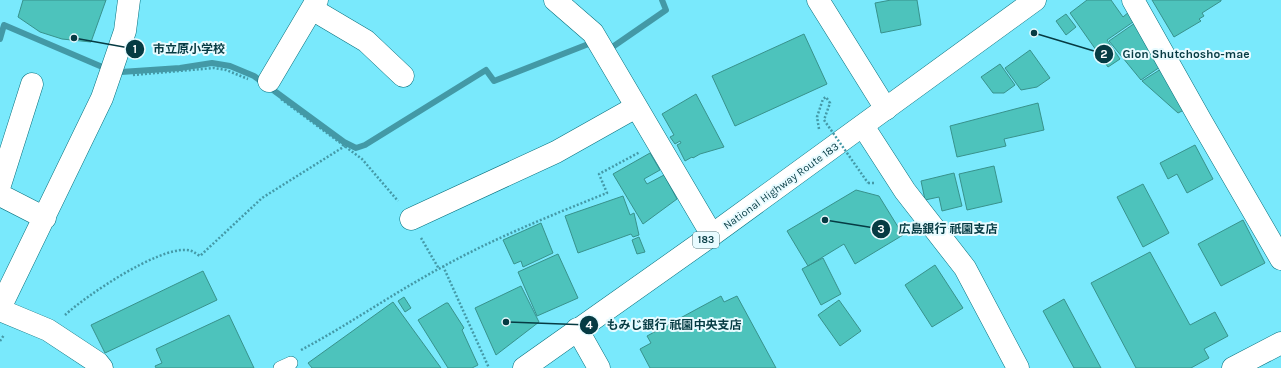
<svg xmlns="http://www.w3.org/2000/svg" width="1281" height="368" viewBox="0 0 1281 368" font-family="Karla,'Noto Sans JP',sans-serif">
<style>
.lines{fill:none;stroke-linecap:round;stroke-linejoin:round}
.stream{stroke:#4399a6;stroke-width:6}
.building{fill:#4dc3bc;stroke:#38928c}
.lane-casing{stroke:#07707d;stroke-width:14}
.street-casing{stroke:#07707d;stroke-width:23}
.secondary-casing{stroke:#07707d;stroke-width:23}
.highway-casing{stroke:#07707d;stroke-width:23}
.path{stroke:#4499a7;stroke-width:2.5;stroke-dasharray:2 2;stroke-linecap:butt}
.lane{stroke:#fff;stroke-width:13}
.street{stroke:#fff;stroke-width:22}
.secondary{stroke:#fff;stroke-width:22}
.highway{stroke:#fff;stroke-width:22}
.path-bridge{stroke:#4499a7;stroke-width:2.5;stroke-dasharray:2 2;stroke-linecap:butt}
.labels{text-anchor:middle;dominant-baseline:central;stroke-width:4;stroke-linejoin:round;paint-order:stroke}
.shield{fill:#e8fbff;stroke:#4a757b;stroke-width:1}
.shield-label{font-size:10px;font-weight:bold;fill:#063b43}
.street-label{font-size:11px;fill:#063b43;stroke:#e8fbff}
.leader{fill:none;stroke:#063b43;stroke-width:1.5}
.callout-dot{fill:#063b43;stroke:#e8fbff;stroke-width:1.5}
.mark-label{font-size:12px;text-anchor:middle;font-weight:bold;fill:#fff}
.callout-label{font-size:12px;text-anchor:middle;font-weight:bold;fill:#063b43;stroke:#e8fbff;stroke-width:4;stroke-linejoin:round;paint-order:stroke}
</style>
<rect width="100%" height="100%" fill="#79e9fc"/>
<g class="lines">
<path class="stream" d="M0,39L4,25L107,69
M611,48L666,10L662,0
M121,72L180,68L212,63L230,66L254,76L344,142L356,148L365,145L486,70L494,81L591,43"/>
</g>
<path class="building" d="M23,0H106L91,42L62,39L40,32L18,17Z
M891,0H917L921,25L881,33L875,3Z
M1087,0H1111L1123,17L1130,11L1136,20L1107,40L1120,59L1108,67L1070,13Z
M1152,0H1221V1L1202,13L1204,16L1199,19L1201,21L1174,37Z
M1066,14L1076,27L1066,35L1056,21Z
M1135,23L1160,67L1141,80L1109,41Z
M804,34L827,84L735,126L712,76Z
M1030,50L1050,78L1037,87L1021,90L1005,68Z
M1000,64L1015,85L1004,93H993L981,77Z
M1161,69L1184,110L1178,113L1142,81Z
M696,94L724,147L700,154L693,158L692,157L685,161L677,145L681,143L680,141L675,144L670,137L674,135L662,114Z
M1038,103L1044,130L1004,139L1006,146L957,157L950,126Z
M1195,145L1213,179L1187,193L1177,174L1168,179L1160,163Z
M650,153L660,170L644,179L647,184L664,175L677,199L643,224L613,174Z
M994,166L1002,202L967,210L959,174Z
M954,173L962,206L942,211L939,197L925,200L921,181Z
M1143,184L1169,233L1143,247L1117,197Z
M856,190L879,196L903,235L855,264L844,244L808,266L787,231Z
M623,196L630,215L634,213L639,235L633,237L631,234L578,253L565,216Z
M1243,220L1265,263L1221,286L1198,244Z
M541,223L553,253L523,267L521,261L514,264L503,240Z
M639,237L645,252L637,254L632,240Z
M1150,252L1190,325L1215,312L1228,336L1204,349L1209,358L1191,368H1136L1091,283Z
M558,254L578,298L537,316L518,272Z
M823,258L841,294L821,305L802,269Z
M935,265L963,308L932,327L905,285Z
M203,271L217,300L105,353L91,325Z
M521,286L539,322L496,355L475,308Z
M721,296L724,302L737,296L776,368H650L640,349L651,343L647,336Z
M404,297L411,308L405,312L398,301Z
M1064,299L1101,368H1074L1043,311Z
M839,300L861,331L840,346L818,315Z
M393,302L441,368H312L308,363Z
M446,303H448L464,328L462,330L478,365L472,368H448L418,320Z
M229,315L254,368H156L155,366L162,363L156,349Z"/>
<g class="lines">
<defs>
<path id="lane" d="M280,368L291,363"/>
<path id="street" d="M555,0L593,33L712,235
M1133,0L1201,121L1281,259
M312,9L366,41L403,76
M269,81L317,0
M863,126L905,191L965,268L1018,368
M0,185L32,84
M0,195L45,218
M411,219L556,152L636,107
M0,308L102,98L125,31L129,0
M0,310L48,330L98,363L102,368
M1233,368L1281,343"/>
<path id="secondary" d="M818,0L886,109
M577,329L599,368"/>
<path id="highway" d="M524,368L712,235L1035,0"/>
</defs>
<use href="#lane" class="lane-casing"/>
<use href="#street" class="street-casing"/>
<use href="#secondary" class="secondary-casing"/>
<use href="#highway" class="highway-casing"/>
<path class="path" d="M133,75L214,68L226,70L248,79
M281,99L362,159L398,201
M819,129L817,117L823,99L826,97L830,103L824,120
M868,183H874
M421,238L439,269
M443,266L489,368
M65,315C87,295 157,248 186,250C192,250 195,253 200,256L262,198L345,146
M0,341L4,335
M301,350C350,324 395,292 444,266C497,237 552,215 607,193L599,174L640,152"/>
<use href="#lane" class="lane"/>
<use href="#street" class="street"/>
<use href="#secondary" class="secondary"/>
<use href="#highway" class="highway"/>
<path class="path-bridge" d="M824,120L868,183"/>
</g>
<g class="labels">
<rect class="shield" x="693" y="232" width="26" height="16" rx="3"/>
<g class="shield-label">
<text x="706" y="240">183</text>
</g>
<g class="street-label">
<text transform="translate(781 186) rotate(-36)">National Highway Route 183</text>
</g>
</g>
<path class="leader" d="M74 38L135 49M1034 33L1104 54M825 220L881 229M506 322L589 325"/>
<g class="callout-dot">
<circle cx="74" cy="38" r="4"/>
<circle cx="1034" cy="33" r="4"/>
<circle cx="825" cy="220" r="4"/>
<circle cx="506" cy="322" r="4"/>
<circle cx="135" cy="49" r="10"/>
<circle cx="1104" cy="54" r="10"/>
<circle cx="881" cy="229" r="10"/>
<circle cx="589" cy="325" r="10"/>
</g>
<g class="mark-label">
<text x="135" y="53">1</text>
<text x="1104" y="58">2</text>
<text x="881" y="233">3</text>
<text x="589" y="329">4</text>
</g>
<g class="callout-label">
<text x="189" y="53">市立原小学校</text>
<text x="1186" y="58">Gion Shutchosho-mae</text>
<text x="948" y="233">広島銀行 祇園支店</text>
<text x="674" y="329">もみじ銀行 祇園中央支店</text>
</g>
</svg>
